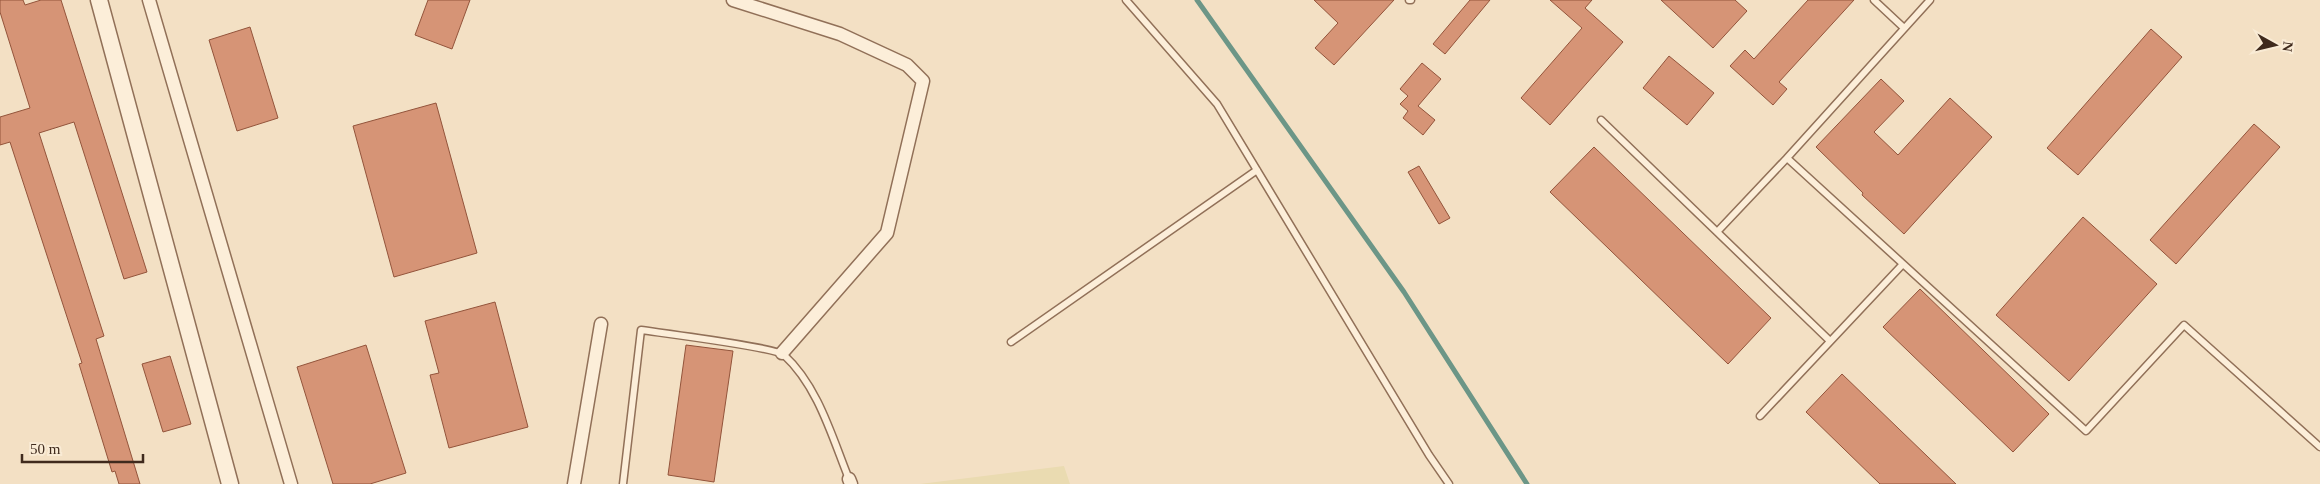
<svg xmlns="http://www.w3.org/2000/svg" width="2320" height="484" viewBox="0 0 2320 484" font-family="Georgia,serif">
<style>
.farmland{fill:#eadbb1}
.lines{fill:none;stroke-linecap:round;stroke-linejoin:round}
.stream{stroke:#6c9687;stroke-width:5}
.building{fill:#d69476;stroke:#93543b}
.service-casing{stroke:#917058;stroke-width:9}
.minor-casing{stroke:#917058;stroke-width:15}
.tertiary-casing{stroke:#917058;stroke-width:19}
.service{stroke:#fceed9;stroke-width:6}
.minor{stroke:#fceed9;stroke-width:12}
.tertiary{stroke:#fceed9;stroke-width:16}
</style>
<rect width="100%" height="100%" fill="#f3e0c4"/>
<path class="farmland" d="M1064,466L1070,484H920Z"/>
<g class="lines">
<path class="stream" d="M1197,0L1404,292L1527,484"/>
</g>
<path class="building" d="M0,0H23L25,5L41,0H61L147,272L124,279L74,122L39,133L104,336L96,339L140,484H119L115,471L112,472L79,364L82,363L10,142L0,145V117L30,108L0,12Z
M428,0H470L452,49L415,35Z
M1314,0H1394L1334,65L1315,48L1338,23Z
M1470,0H1490L1445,54L1433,44Z
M1550,0H1592L1585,8L1623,42L1550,125L1521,98L1582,28Z
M1661,0H1735L1747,11L1713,48Z
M1808,0H1854L1779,82L1787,89L1773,105L1730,66L1745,50L1754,59Z
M250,27L278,118L237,131L209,40Z
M2151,29L2182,57L2078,175L2047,148Z
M1669,56L1714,93L1687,125L1643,88Z
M1422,63L1441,79L1418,106L1435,120L1423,135L1403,118L1408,111L1400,104L1408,96L1400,89Z
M1881,79L1904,101L1874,132L1898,155L1950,98L1992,137L1904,234L1862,195L1863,193L1816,147Z
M436,103L477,253L394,277L353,126Z
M2254,124L2280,147L2176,264L2150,240Z
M1594,147L1771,318L1728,364L1550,192Z
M1419,166L1450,218L1439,224L1408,172Z
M2083,217L2157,284L2069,381L1996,315Z
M1920,289L2049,414L2013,452L1883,327Z
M495,302L528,427L449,448L430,375L439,373L425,321Z
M366,345L406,473L370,484H333L297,367Z
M686,345L733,351L714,482L668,475Z
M170,356L191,424L163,432L142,364Z
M1842,374L1956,484H1880L1806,412Z"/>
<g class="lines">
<defs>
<path id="service" d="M1126,0L1217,104L1429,455L1449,484
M1409,0H1411
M1874,0L1904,28
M1930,0L1787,158L2086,431L2184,325L2320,447
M1601,120L1830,341
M1717,232L1787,158
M1011,342L1257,170
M1760,416L1903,264
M623,484L641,330C661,333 774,347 784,355C818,386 832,437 849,479"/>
<path id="minor" d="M149,0L291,484
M733,0L840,34L907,65L923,81L887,233L782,353
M849,479L851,484
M574,484L601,324"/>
<path id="tertiary" d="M99,0L230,484"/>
</defs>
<use href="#service" class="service-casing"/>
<use href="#minor" class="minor-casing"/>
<use href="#tertiary" class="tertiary-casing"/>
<use href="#service" class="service"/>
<use href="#minor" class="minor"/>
<use href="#tertiary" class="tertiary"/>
</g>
<g transform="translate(2275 45) rotate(98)" stroke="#f9ebd5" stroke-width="4" paint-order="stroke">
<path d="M0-4L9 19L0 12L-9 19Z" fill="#3f2a1d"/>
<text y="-8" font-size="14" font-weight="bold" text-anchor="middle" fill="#3f2a1d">N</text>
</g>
<path d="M22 454v8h121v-8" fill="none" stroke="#3f2a1d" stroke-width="2.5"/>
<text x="30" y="454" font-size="15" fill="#3f2a1d" stroke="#f9ebd5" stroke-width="4" paint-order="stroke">50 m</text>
</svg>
